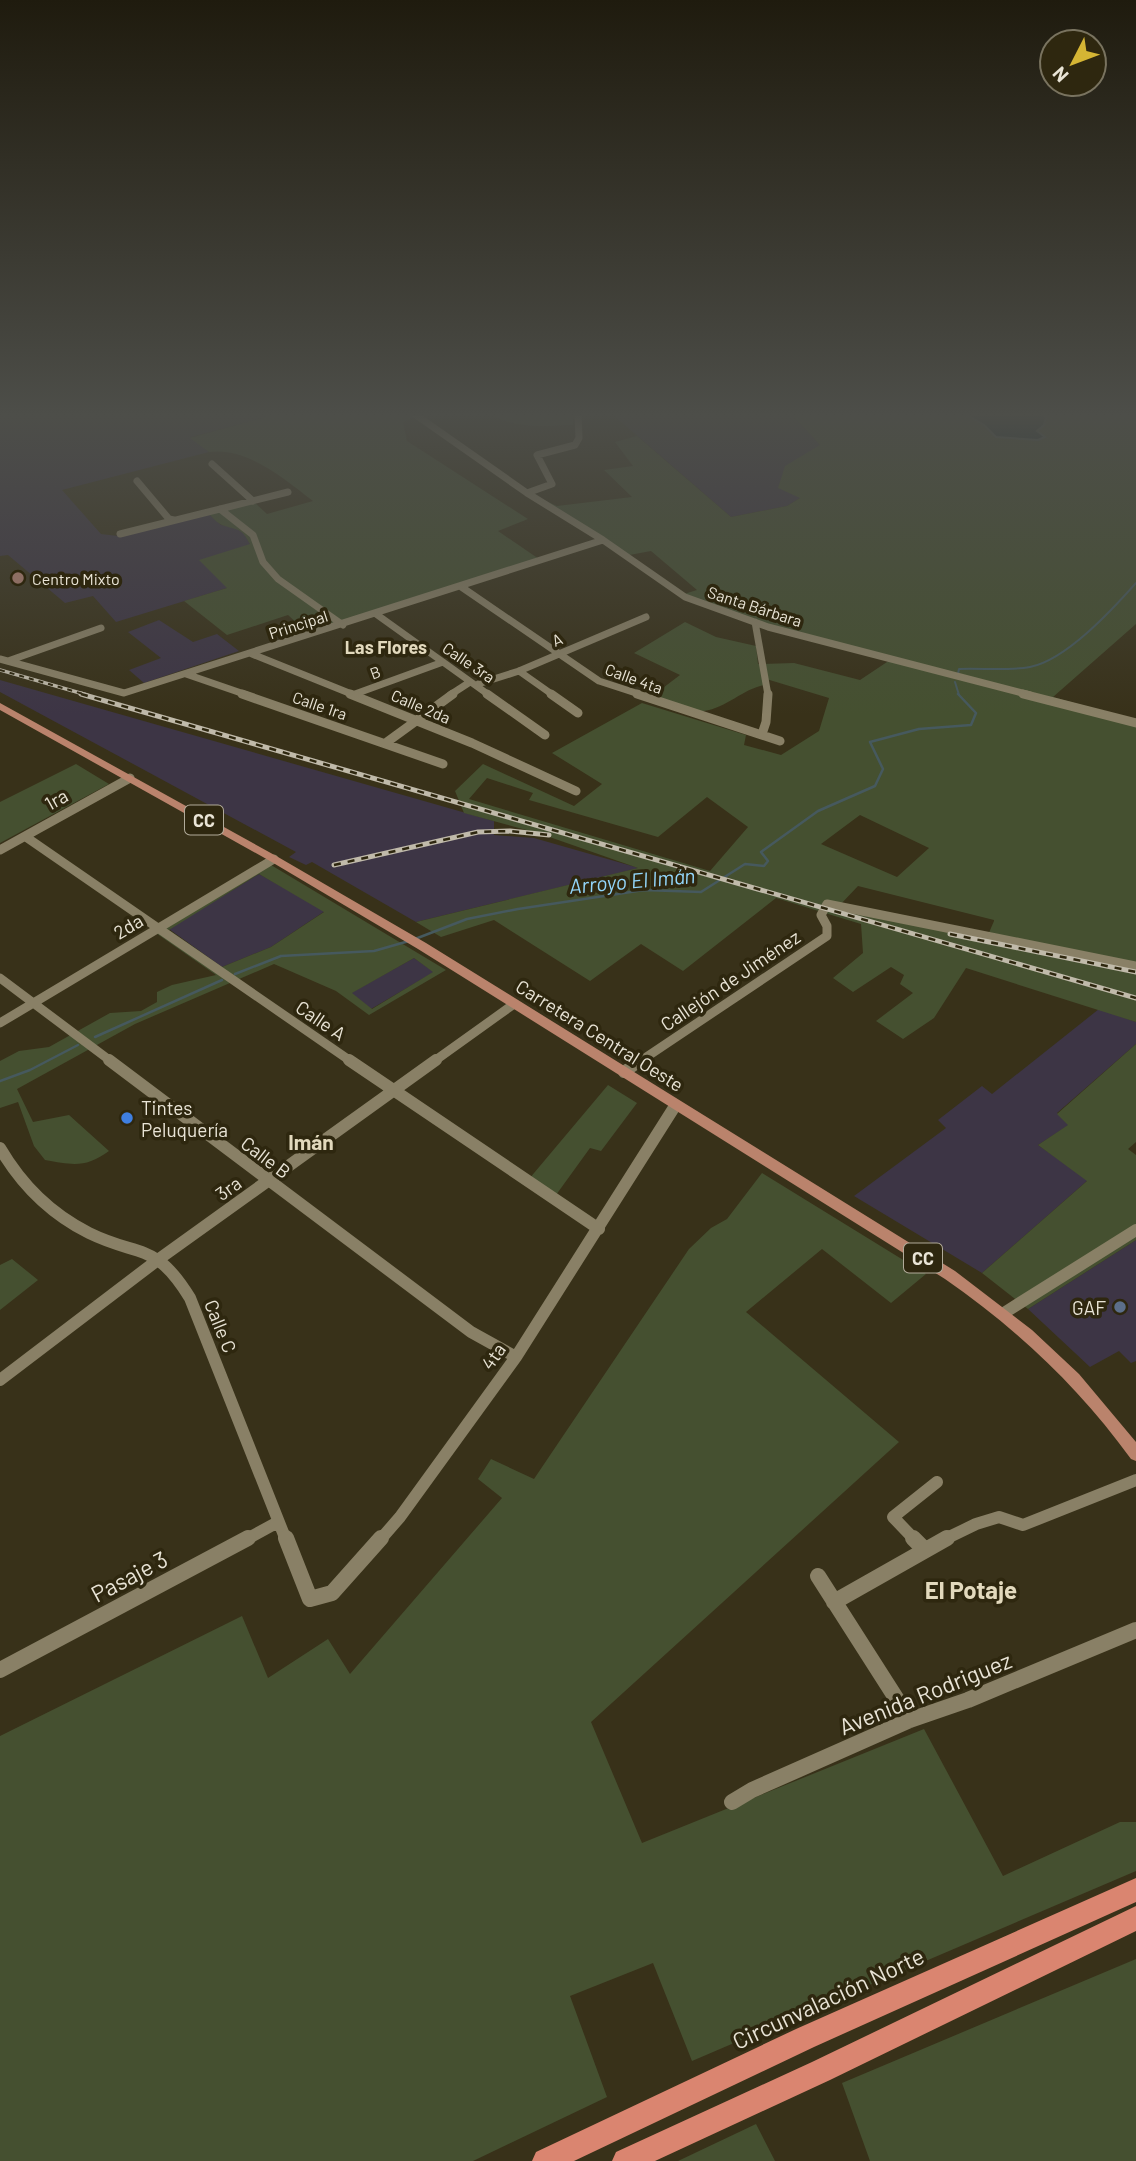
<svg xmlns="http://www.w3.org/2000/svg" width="1136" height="2161" viewBox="0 0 1136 2161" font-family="Barlow,sans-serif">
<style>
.industrial{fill:#3d3545}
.green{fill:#455030;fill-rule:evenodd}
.water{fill:#001d2b;stroke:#46595e;stroke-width:2}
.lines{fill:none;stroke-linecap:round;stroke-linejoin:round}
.stream-far1{stroke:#46595e;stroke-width:2}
.stream{stroke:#46595e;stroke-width:2.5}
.minor-far3{stroke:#898066;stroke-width:7}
.minor-far2{stroke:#898066;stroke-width:9}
.minor-far1{stroke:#898066;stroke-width:12}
.minor{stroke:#898066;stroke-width:16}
.major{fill:#ba836c;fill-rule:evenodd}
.highway{fill:#da8570;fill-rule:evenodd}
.rail-far1-casing{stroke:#c0baaa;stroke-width:3.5}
.rail-casing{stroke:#c0baaa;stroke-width:5}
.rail-far1{stroke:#2e270f;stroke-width:2;stroke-dasharray:5;stroke-linecap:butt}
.rail{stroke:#2e270f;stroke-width:2.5;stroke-dasharray:7;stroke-linecap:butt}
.education-dot{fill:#8d6e63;stroke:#2e270f;stroke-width:2.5}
.shop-dot{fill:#3f7fe0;stroke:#2e270f;stroke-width:2.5}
.service-dot{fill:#5c6f8a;stroke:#2e270f;stroke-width:2.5}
.labels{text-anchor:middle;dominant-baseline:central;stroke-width:7;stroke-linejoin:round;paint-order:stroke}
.far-poi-label{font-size:16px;fill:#e9e4d6;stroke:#2e270f;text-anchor:start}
.far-street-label{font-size:16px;fill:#e9e4d6;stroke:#2e270f}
.far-neighbourhood-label{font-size:18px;font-weight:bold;fill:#e2d9bd;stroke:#2e270f}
.shield{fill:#2e270f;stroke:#b1ab9a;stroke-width:2}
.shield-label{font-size:18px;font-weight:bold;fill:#e9e4d6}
.street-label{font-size:19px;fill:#e9e4d6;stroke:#2e270f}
.poi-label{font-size:19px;fill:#e9e4d6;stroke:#2e270f;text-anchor:start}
.water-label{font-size:21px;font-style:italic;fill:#93d6fa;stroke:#2e270f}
.neighbourhood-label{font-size:21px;font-weight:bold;fill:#e2d9bd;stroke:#2e270f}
.near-street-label{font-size:23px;fill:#e9e4d6;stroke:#2e270f}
.near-neighbourhood-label{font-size:24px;font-weight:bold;fill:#e2d9bd;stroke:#2e270f}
</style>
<rect width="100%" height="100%" fill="#383119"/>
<path class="industrial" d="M0,413H281L191,437L209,452L62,490L101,534L118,536L208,513L221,525L234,526L244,533L250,544L227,588L116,622L93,596L65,603L8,555L0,556Z
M611,413H791L820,445L800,498L787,506L731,517Z
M159,620L193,642L217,634L239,651L144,683L129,670L161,658L128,632Z
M0,680L494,821V835L534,838L639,868L416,922L312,862L306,865L289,857L296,852L0,692Z
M259,874L325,911L271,947L222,967L169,929Z
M414,958L434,972L371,1009L351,993Z
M1099,1009L1136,1022V1044L1057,1113L1069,1125L1038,1145L1088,1180L982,1273L854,1196L946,1128L938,1120L982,1086L992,1094Z
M1136,1240V1361L1131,1363L1119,1351L1090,1367L1028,1309Z"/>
<path class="green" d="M281,413H408L414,417L403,422L407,441L528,519L498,531L539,559L310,635L288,615L227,635L184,601L227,588L199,560L250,544C240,526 238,531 222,525C217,523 212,517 208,513L253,501L267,514L313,501C284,479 248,447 209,452L190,438Z
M488,413H573V425C543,426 515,429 488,413Z
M791,413H964L984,425L996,437L1037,431L1046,418L1041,413H1136V624L1053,697L1136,720V1022L966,968L934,1018L903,1039L876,1021L913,993L900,984L904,975L891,967L853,992L833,978L863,953L861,924L776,898L683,971L641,944L590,981L494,920L441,937L416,922L638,868L541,834L464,813L455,791L483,764L574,806L602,784L552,753L642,703L746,735L744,745L781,755L819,731L829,698L763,678L764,685C743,689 726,708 704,711C693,712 664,700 651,697L680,675L634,653L685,622L716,637L756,646L758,664L794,663L860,680L890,660L771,626L684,594L697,590L651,551L624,556L533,495L557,506L632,497L604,470L633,466L615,442L637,436L731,517L787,506L800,498L778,488L785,466L820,445ZM487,778L533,793L529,800L658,837L707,797L748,827L710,871L469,799ZM860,815L929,848L897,877L821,844ZM858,886L994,920V921L988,935L839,906Z
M76,764L109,784L0,843V802Z
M266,862L446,970L369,1015L336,991L274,964L135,1024L17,1089L33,1122L69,1115L109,1151C86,1168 73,1165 45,1160L34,1146L18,1102L0,1108V1061L19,1051L49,1047L110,1013L141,1011L157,1002V992L172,985L216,975L153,931ZM259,874L324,912L271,947L222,967L169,930ZM414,958L433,972L372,1009L352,993Z
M1136,1044V1142L1128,1149L1136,1155V1240L1028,1309L982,1273L1087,1181L1038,1145L1068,1125L1057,1114Z
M608,1085L637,1103L601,1151L590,1148L556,1195L529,1179Z
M762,1173L926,1274L891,1303L822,1249L746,1312L899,1442L591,1722L642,1843L924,1729L1003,1876L1120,1822H1136V1871L692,2061L653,1963L570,1996L607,2097L473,2161H0V1736L242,1616L268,1678L328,1639L350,1674L502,1498L478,1479L491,1459L534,1479L689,1249L711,1228L727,1219Z
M12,1259L38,1280L0,1310V1265Z
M1136,1959V2161H870L842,2083Z
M756,2124L775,2161H678Z"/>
<path class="water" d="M964,413H1041L1046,417L1044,425L1037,431L1045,437L1038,440L996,437L984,425Z"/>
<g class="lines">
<path class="stream-far1" d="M958,674L959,669C982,668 1008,671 1030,667C1066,660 1112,610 1136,583
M955,682L959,695"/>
<path class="stream" d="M415,939L467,919L518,909L644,890L701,892L745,864L764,866L768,861L761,852L818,811L875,786L883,769L870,742L919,729L971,725L976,713L958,694
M235,974L281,956L374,951L409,941
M95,1037L222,980
M0,1081L30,1070L78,1045"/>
<path class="minor-far3" d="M413,413L527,493L603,540L685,597L768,627L1030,695
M212,464L253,501
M137,481L169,519L174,520
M527,493L552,484L537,455L575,445L579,438L578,413
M220,509L253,535L263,562L278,579L343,625
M120,534L288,492
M460,586L599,681L642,695
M376,614L489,695
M755,622L768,695
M252,654L354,695
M0,659L124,693L603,540
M8,661L101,628
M519,671L553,695
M186,674L247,695
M478,684L519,671L646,617
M355,694L443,662
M450,695L470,682"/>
<path class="minor-far2" d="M242,694L443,764
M350,694L472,743L576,791
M487,694L545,735
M551,694L578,713
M637,694L780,741
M1023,694L1136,723
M762,734L766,722L768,694
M387,742L453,694
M26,837L352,1062
M0,850L130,778
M0,978L112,1062
M0,1023L274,859
M433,1062L514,1004
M639,1062L827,936V926L821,915L827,904L1136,966"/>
<path class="minor-far1" d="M109,1060L471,1332L516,1357
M349,1060L599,1229
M624,1072L641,1060
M0,1148C21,1184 51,1214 89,1233C140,1258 155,1241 190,1298L286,1540
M1004,1313L1136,1230
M0,1380L159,1259L436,1060
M245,1540L278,1522
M380,1540L400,1517L516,1357L675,1106
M915,1540L893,1517L937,1482
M943,1540L976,1524L999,1517L1023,1525L1136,1480"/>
<path class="minor" d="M286,1538L310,1599L332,1593L381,1538
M913,1538L924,1549
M818,1576L910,1720
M834,1602L947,1538
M0,1670L248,1538
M732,1802L752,1790L910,1720L968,1700L1136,1630"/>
<path class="major" d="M0,703L278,857L426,943L955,1271L1032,1330L1079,1374L1136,1442V1461L1131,1459C1079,1387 1017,1329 945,1279L418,949L270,861L0,710Z"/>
<path class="highway" d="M1136,1878V1902L814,2047L574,2161H532L536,2152L796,2029Z
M1136,1906V1931L830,2080L655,2161H612L616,2152L812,2062Z"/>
<defs>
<path id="rail-far1" d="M0,670L87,695"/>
<path id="rail" d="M81,694L1136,998
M334,865L478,832L510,831L549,835
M950,934L1136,972"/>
</defs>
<use href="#rail-far1" class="rail-far1-casing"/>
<use href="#rail" class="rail-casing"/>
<use href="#rail-far1" class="rail-far1"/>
<use href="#rail" class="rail"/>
</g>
<linearGradient id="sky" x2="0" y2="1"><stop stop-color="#1f1b0e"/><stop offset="0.58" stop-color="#4d4e49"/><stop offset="1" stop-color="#4d4e49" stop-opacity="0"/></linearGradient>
<rect width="1136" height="715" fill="url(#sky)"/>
<circle class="education-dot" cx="18" cy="578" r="7"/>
<circle class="shop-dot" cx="127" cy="1118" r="7"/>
<circle class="service-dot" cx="1120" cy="1307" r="7"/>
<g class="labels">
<g class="far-poi-label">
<text x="32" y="578">Centro Mixto</text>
</g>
<g class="far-street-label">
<text transform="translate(755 606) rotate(18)">Santa Bárbara</text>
<text transform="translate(298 624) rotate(-18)">Principal</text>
<text transform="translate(557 639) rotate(-23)">A</text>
<text transform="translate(469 662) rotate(34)">Calle 3ra</text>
<text transform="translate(375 672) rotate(-20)">B</text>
<text transform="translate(634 678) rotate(20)">Calle 4ta</text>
<text transform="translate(320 705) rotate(19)">Calle 1ra</text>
<text transform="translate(421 706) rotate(23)">Calle 2da</text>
</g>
<g class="far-neighbourhood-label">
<text x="386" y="647">Las Flores</text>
</g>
<g class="shield">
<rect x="185" y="805.5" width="38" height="29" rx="5"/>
<rect x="904" y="1243.5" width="38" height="29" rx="5"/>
</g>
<g class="shield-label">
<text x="204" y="820">CC</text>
<text x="923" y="1258">CC</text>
</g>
<g class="street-label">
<text transform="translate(56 799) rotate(-29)">1ra</text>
<text transform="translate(128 926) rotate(-31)">2da</text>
<text transform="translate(730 980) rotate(-34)">Callejón de Jiménez</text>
<text transform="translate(321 1020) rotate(34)">Calle A</text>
<text transform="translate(600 1035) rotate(32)">Carretera Central Oeste</text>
<text transform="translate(266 1157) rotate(37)">Calle B</text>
<text transform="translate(228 1188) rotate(-36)">3ra</text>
<text transform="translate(221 1326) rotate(68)">Calle C</text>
<text transform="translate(493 1356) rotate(-55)">4ta</text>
</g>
<g class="poi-label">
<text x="141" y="1107">Tintes<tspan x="141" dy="22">Peluquería</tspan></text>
<text x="1106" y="1307" text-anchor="end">GAF</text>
</g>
<g class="water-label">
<text transform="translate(632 880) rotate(-5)">Arroyo El Imán</text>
</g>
<g class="neighbourhood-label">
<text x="311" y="1141">Imán</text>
</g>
<g class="near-street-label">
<text transform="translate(129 1576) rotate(-28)">Pasaje 3</text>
<text transform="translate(925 1693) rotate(-22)">Avenida Rodriguez</text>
<text transform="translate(828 1998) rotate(-25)">Circunvalación Norte</text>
</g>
<g class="near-neighbourhood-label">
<text x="971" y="1589">El Potaje</text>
</g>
</g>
<g transform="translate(1073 63) rotate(228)"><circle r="33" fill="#2e270f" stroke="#79735f" stroke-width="2"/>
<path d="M0-5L12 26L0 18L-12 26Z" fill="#d5b534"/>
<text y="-10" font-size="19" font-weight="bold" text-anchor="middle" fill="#e9e4d6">N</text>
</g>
</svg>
